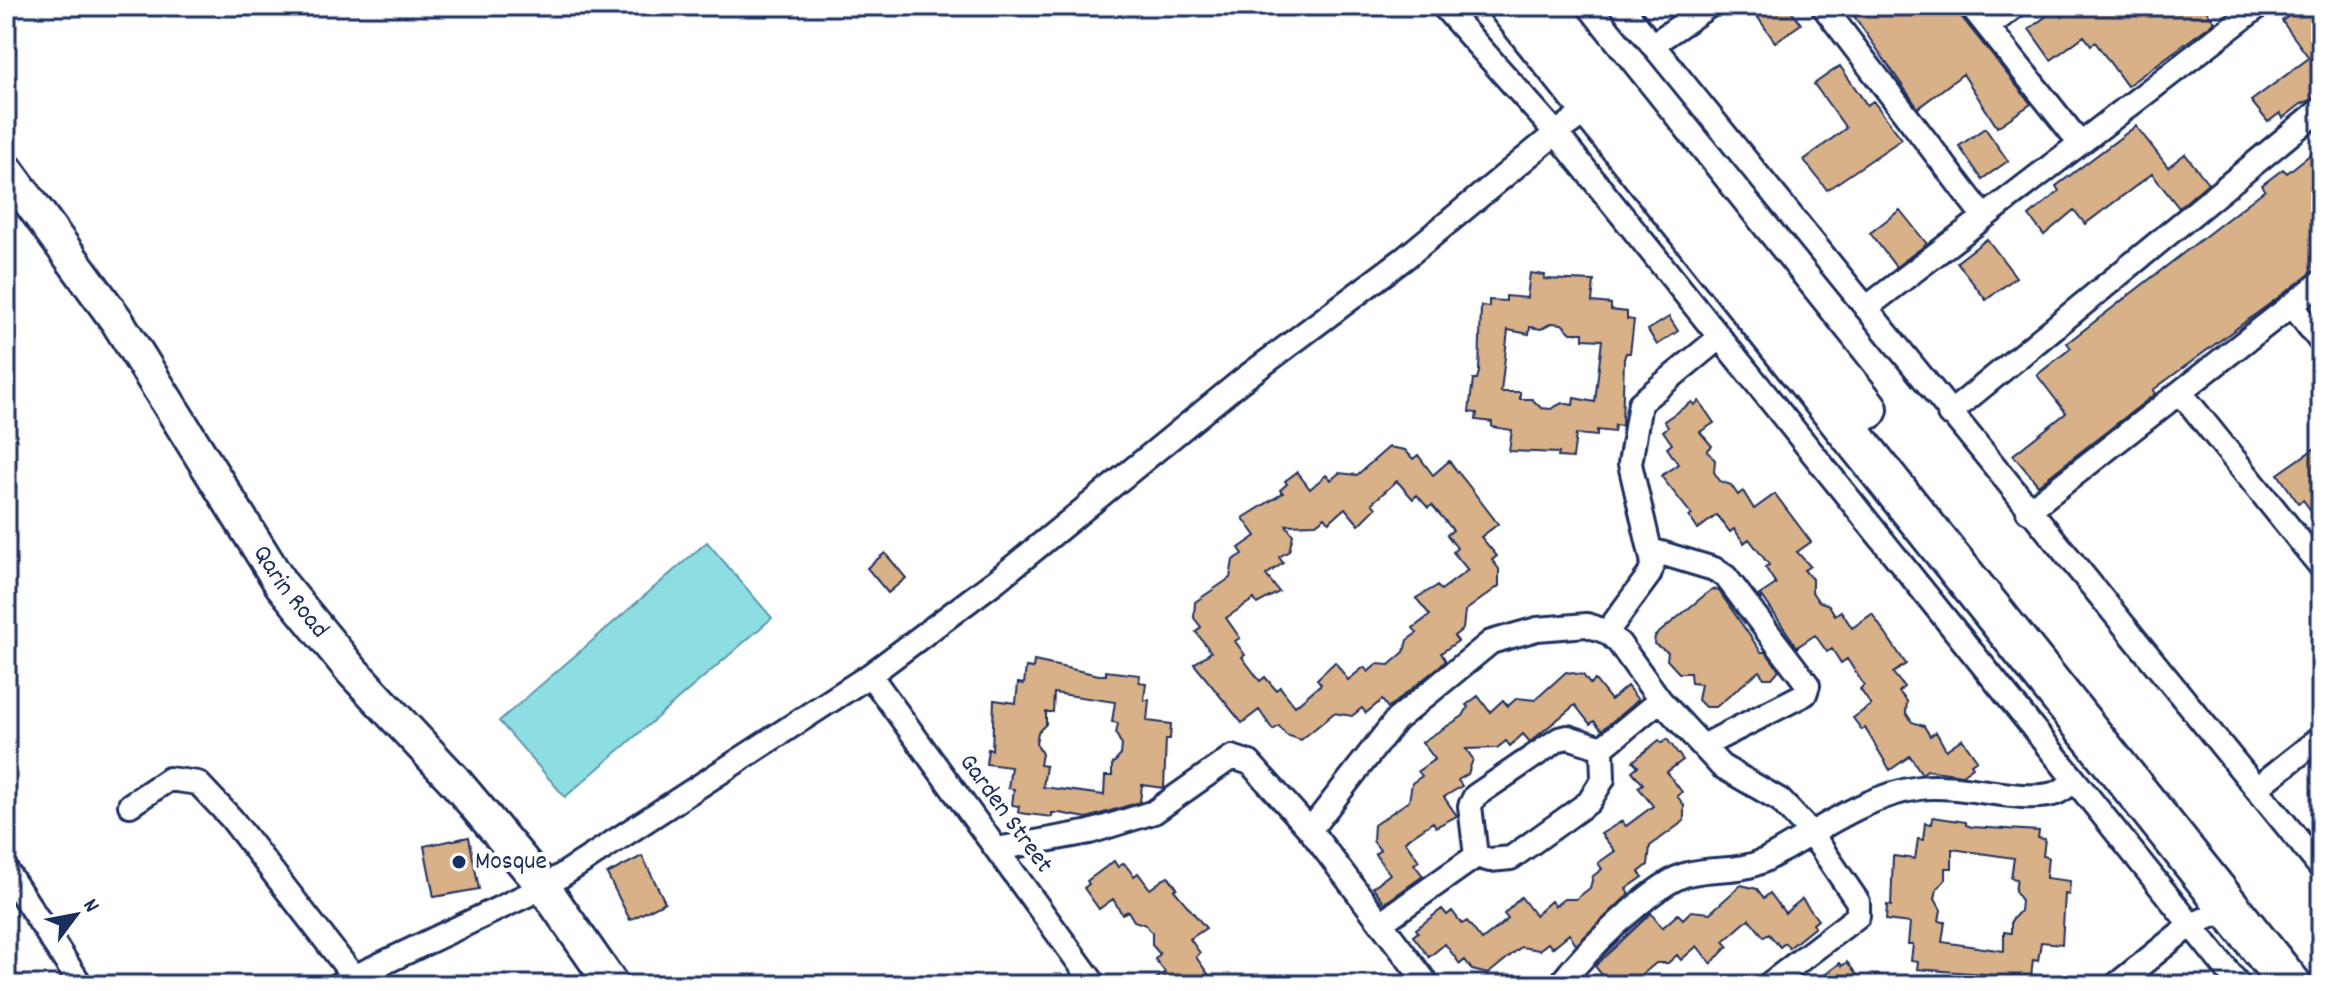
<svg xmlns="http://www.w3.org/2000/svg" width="2327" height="991" viewBox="0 0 2327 991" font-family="Dekko,sans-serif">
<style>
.water{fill:#8cdee2;stroke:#5f98ad;stroke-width:2}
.building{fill:#d8b189;stroke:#1b2f5e;stroke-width:2;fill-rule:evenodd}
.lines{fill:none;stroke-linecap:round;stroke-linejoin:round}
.street-casing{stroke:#1b2f5e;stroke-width:28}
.secondary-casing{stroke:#1b2f5e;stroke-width:38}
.highway-casing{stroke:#1b2f5e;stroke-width:46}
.street{stroke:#fff;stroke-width:22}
.secondary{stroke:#fff;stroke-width:32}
.highway{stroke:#fff;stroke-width:40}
.poi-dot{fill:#1b2f5e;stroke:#fff;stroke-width:3}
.labels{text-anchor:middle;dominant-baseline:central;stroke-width:8;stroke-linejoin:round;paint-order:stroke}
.street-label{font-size:26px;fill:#1b2f5e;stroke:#fff}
.poi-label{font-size:26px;fill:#1b2f5e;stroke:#fff;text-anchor:start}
</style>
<rect width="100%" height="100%" fill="#fff"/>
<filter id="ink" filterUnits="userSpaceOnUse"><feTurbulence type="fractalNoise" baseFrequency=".0125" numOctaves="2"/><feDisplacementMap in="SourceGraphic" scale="16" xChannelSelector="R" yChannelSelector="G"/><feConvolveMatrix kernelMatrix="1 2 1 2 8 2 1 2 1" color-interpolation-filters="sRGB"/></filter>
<g filter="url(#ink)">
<path class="water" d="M707,542L772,618L565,797L499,721Z"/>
<path class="building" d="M1750,6H1788L1801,24L1775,42Z
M1847,6H1957L1960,15L2031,104L1997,127L1963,74L1918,108Z
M2078,6H2203L2215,22L2127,86L2095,42L2091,45L2084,36L2051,60L2029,29L2056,9L2062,17Z
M2302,6H2314L2321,16V95L2301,104L2283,118L2280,113L2268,122L2251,101L2309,58L2282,21Z
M1840,66L1867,105L1873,101L1902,139L1827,190L1804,160L1846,128L1814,84Z
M2136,126L2168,167L2185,154L2208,183L2179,208L2152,174L2085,224L2074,210L2044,235L2029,216L2059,191L2056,186Z
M1985,128L2008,161L1982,179L1959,146Z
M2321,146V266L2153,390L2155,394L2038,485L2013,455L2066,413L2037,375L2071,348L2067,343L2265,190L2262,185L2283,169L2287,173Z
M1900,210L1927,244L1896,267L1870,233Z
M1987,239L2016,277L1986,300L1957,262Z
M1530,273L1545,275L1544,279L1594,281L1592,302L1611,304V310L1627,312V319L1634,320L1630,353H1626L1624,359L1622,426L1615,425L1614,432L1597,430V436L1576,434L1573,458L1558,457L1559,453L1509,451L1512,430L1492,427V422L1476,420L1477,413L1469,412L1473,379H1477L1479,372L1481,306L1489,307V300L1506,301V296L1527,298ZM1552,323L1562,324L1571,333H1583V339L1602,340L1595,402L1574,398L1573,405L1562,403L1551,409L1541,408L1532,399H1520V392H1501L1508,330L1529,334L1530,327L1541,329Z
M1669,317L1678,331L1657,345L1648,330Z
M1699,401L1714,423L1700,432L1712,446L1707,451L1715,460L1714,472L1720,481L1731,485L1738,495L1743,491L1754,509L1775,494L1811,542L1797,552L1810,566L1804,570L1812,579V592L1818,601L1829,605L1835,615L1841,611L1852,628L1872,614L1906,664L1893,673L1904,687L1899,692L1907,701L1906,713L1912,722L1924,726L1930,736L1936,732L1946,750L1962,739L1977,760L1971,764L1973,767L1962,775L1927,770L1922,774L1910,756L1890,770L1865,728L1862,730L1853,718L1871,705L1860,689L1864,685L1847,659L1841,663L1832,649L1827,652L1815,635L1797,647L1762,596L1761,600L1758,596L1776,584L1765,567L1769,565L1749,539L1744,543L1734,529L1730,532L1717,515L1698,529L1689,517L1692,515L1661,476L1678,464L1667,448L1672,444L1663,431L1668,427L1664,421L1692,402L1694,405Z
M2321,444V524L2303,500L2298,503L2278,474Z
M1389,447L1405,450L1413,459L1418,455L1433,475L1449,461L1466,482L1498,524L1481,537L1497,556L1492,560L1499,569V586L1465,611L1463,629L1454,636L1458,641L1441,653L1446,661L1388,708L1382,700L1366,713L1362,708L1352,716L1334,713L1301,740L1286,735L1279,726L1273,730L1259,710L1242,723L1194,664L1211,652L1196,632L1201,627L1194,618L1195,602L1230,578L1233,560L1243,554L1239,548L1256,536L1243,518L1283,493L1280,490L1287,484L1285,481L1297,472L1310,489L1326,475L1331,480L1339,473L1357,475ZM1397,481L1413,499L1417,495L1428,508L1432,505L1453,530L1447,535L1457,548L1453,552L1468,570L1441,590L1437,586L1416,598L1430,615L1413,628L1417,633L1407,640L1404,652L1389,665L1377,664L1368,672L1364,667L1348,680L1335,662L1317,679L1321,684L1295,706L1280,687L1276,690L1265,677L1260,681L1242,657L1245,655L1235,641L1240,638L1226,618L1254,599L1257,604L1279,592L1266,575L1283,563L1279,557L1289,551L1293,535L1286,525L1316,524L1325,517L1329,522L1345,508L1359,525L1376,508L1372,503Z
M885,553L906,578L888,593L867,568Z
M1712,589L1719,591L1761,652H1766L1779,670L1772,678H1764L1759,671L1716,707H1705L1698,700L1701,684L1691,683L1690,673H1679L1667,660L1668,652L1654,644L1655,636Z
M1034,661L1099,675H1106V671L1140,675L1139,682L1146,683L1144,700H1149L1147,721L1171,724L1170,739H1166L1164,788L1142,785L1140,802L1087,818L1059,813H1052V817L1018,813L1019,806L1012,805L1014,789L1008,788L1011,767L986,764L988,749L992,750L994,700L1016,703L1018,683L1024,684L1026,667L1033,668ZM1054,693L1115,702L1112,722L1118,723L1116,734L1122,745L1121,755L1112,765V776H1105L1104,795L1043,787L1046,766L1040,765L1042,754L1036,743L1038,732L1046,724V712H1053Z
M1566,672L1583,675L1590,684L1595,680L1611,700L1627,686L1638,700L1602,730L1594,721L1590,724L1575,705L1530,742L1523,734L1510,746L1506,741L1497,748L1466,749L1473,759L1468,774L1458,780L1462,786L1444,797L1457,816L1436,827L1433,822L1405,841L1419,861L1414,864L1423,876L1385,903L1373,887L1390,874L1375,854L1380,850L1373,841L1374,825L1409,801L1412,783L1422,776L1418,771L1435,759L1422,742L1463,716L1468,707L1466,705L1478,696L1490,712L1503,700L1508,706L1517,698L1535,700Z
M1667,739L1683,760L1667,772L1682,792L1677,796L1684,805V821L1650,846L1648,865L1639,872L1643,877L1626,889L1629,894L1576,945L1569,934L1552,948L1548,943L1539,950L1521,947L1488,974L1472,970L1465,960L1460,964L1445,944L1429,957L1413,936L1418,932L1416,929L1442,909L1447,915L1452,911L1462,924L1467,921L1482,940L1508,919L1504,914L1521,897L1535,915L1551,901L1555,906L1564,899H1576L1590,888L1593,876L1602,869L1598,863L1615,851L1601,834L1622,821L1626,826L1653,806L1638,787L1643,784L1632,771L1638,766L1633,761L1659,740L1662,743Z
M1933,817L1966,822V825L1972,827L2039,831L2038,838L2045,839L2043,856L2048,857L2046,878L2070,881L2069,895L2065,894L2062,944L2041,942L2038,961L2033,960L2031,977L2024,976L2023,983L1990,979V975L1984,974L1917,969L1918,962L1911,961L1913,944H1908L1910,923L1886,920L1887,905L1891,906L1893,856L1915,859L1918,839L1923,840L1925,823L1932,824ZM1952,849L2014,858L2011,878L2017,879L2015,891L2021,901L2020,911L2011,921V933L2004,932V951L1942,942L1945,922L1939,921L1941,910L1935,899L1937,889L1945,880V868H1952Z
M469,837L479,889L434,897L424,846Z
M642,856L665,902L630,920L607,874Z
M1114,861L1118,867L1124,863L1134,876L1138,873L1150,889L1168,876L1177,888L1174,890L1206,928L1190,939L1200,953L1196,957L1216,985H1148L1165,972L1155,959L1160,954L1152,945V933L1146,925L1134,921L1128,911L1122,914L1113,899L1099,909L1084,888L1089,884L1087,881Z
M1741,885L1757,889L1764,898L1770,893L1785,913L1802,899L1818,920L1813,924L1815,927L1789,948L1785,943L1780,947L1769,934L1764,937L1749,919L1724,941L1728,946L1711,964L1697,946L1681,960L1677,955L1668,963H1656L1638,978L1636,985H1587L1602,975L1595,966L1651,913L1662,928L1678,914L1683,919L1691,911L1710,913Z
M1847,962L1865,985H1812L1840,963L1842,966Z"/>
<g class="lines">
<defs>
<path id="street" d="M1443,6L1556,133L2239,985
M1621,6L2321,868
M1823,6L1984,217
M1971,6L2080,143
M1988,27L2015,6
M1652,45L1709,6
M2292,305L2321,342
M1866,308L2259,6
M2181,393L2321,567
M1949,414L2321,109
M2028,511L2321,282
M1651,550L1714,569L1726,577L1808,685L1805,694L1705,745
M1607,632L1649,575L1653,563L1630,464L1640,403L1719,338
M870,675L1095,985
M2257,788L2321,737
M130,805L169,779L198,783L231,818L354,977L353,985
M1310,830L1396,720L1491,642L1537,629L1587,625L1607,632L1619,643L1660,700L1721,766L1780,800L1811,833L1858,902V916L1768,985
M997,849L1090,832L1154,812L1232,757L1250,763L1310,830L1428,985
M1476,856L1470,806L1475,796L1559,739L1568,737L1602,748
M6,870L81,985
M1381,923L1476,856L1490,860L1511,858L1589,802L1603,779L1602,748L1660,700
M337,985L544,887L870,675L997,580L1241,381L1405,258L1556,133L1591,108
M1560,985C1581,956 1654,882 1688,874C1715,867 1739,873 1765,860C1814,834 1863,796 1919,788C1957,782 2020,803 2053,794C2060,793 2067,786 2074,782
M2116,985L2189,926L2230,908"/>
<g id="secondary">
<path id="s1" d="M6,169L117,321L281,584L353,672L454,780L544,887L612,985"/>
</g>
<path id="highway" d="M1509,6L2291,985
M1545,6L1867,409"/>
</defs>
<use href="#street" class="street-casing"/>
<use href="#secondary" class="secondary-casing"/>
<use href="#highway" class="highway-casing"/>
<use href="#street" class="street"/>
<use href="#secondary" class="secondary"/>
<use href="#highway" class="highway"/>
</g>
</g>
<circle class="poi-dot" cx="459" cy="862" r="8"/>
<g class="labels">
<g class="street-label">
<text stroke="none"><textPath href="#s1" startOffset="510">Qarin Road</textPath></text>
<text transform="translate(1005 814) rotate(54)">Garden Street</text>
</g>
<g class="poi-label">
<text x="475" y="862">Mosque</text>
</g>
</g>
<rect width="2327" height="991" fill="none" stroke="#fff" stroke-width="32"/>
<rect x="16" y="16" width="2295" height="959" fill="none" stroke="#1b2f5e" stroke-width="3" filter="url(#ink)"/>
<g transform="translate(76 915) rotate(58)" stroke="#ffffff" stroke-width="6" paint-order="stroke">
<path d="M0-6L14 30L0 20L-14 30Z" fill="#1b2f5e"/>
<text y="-12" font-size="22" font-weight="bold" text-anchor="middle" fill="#1b2f5e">N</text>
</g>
</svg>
